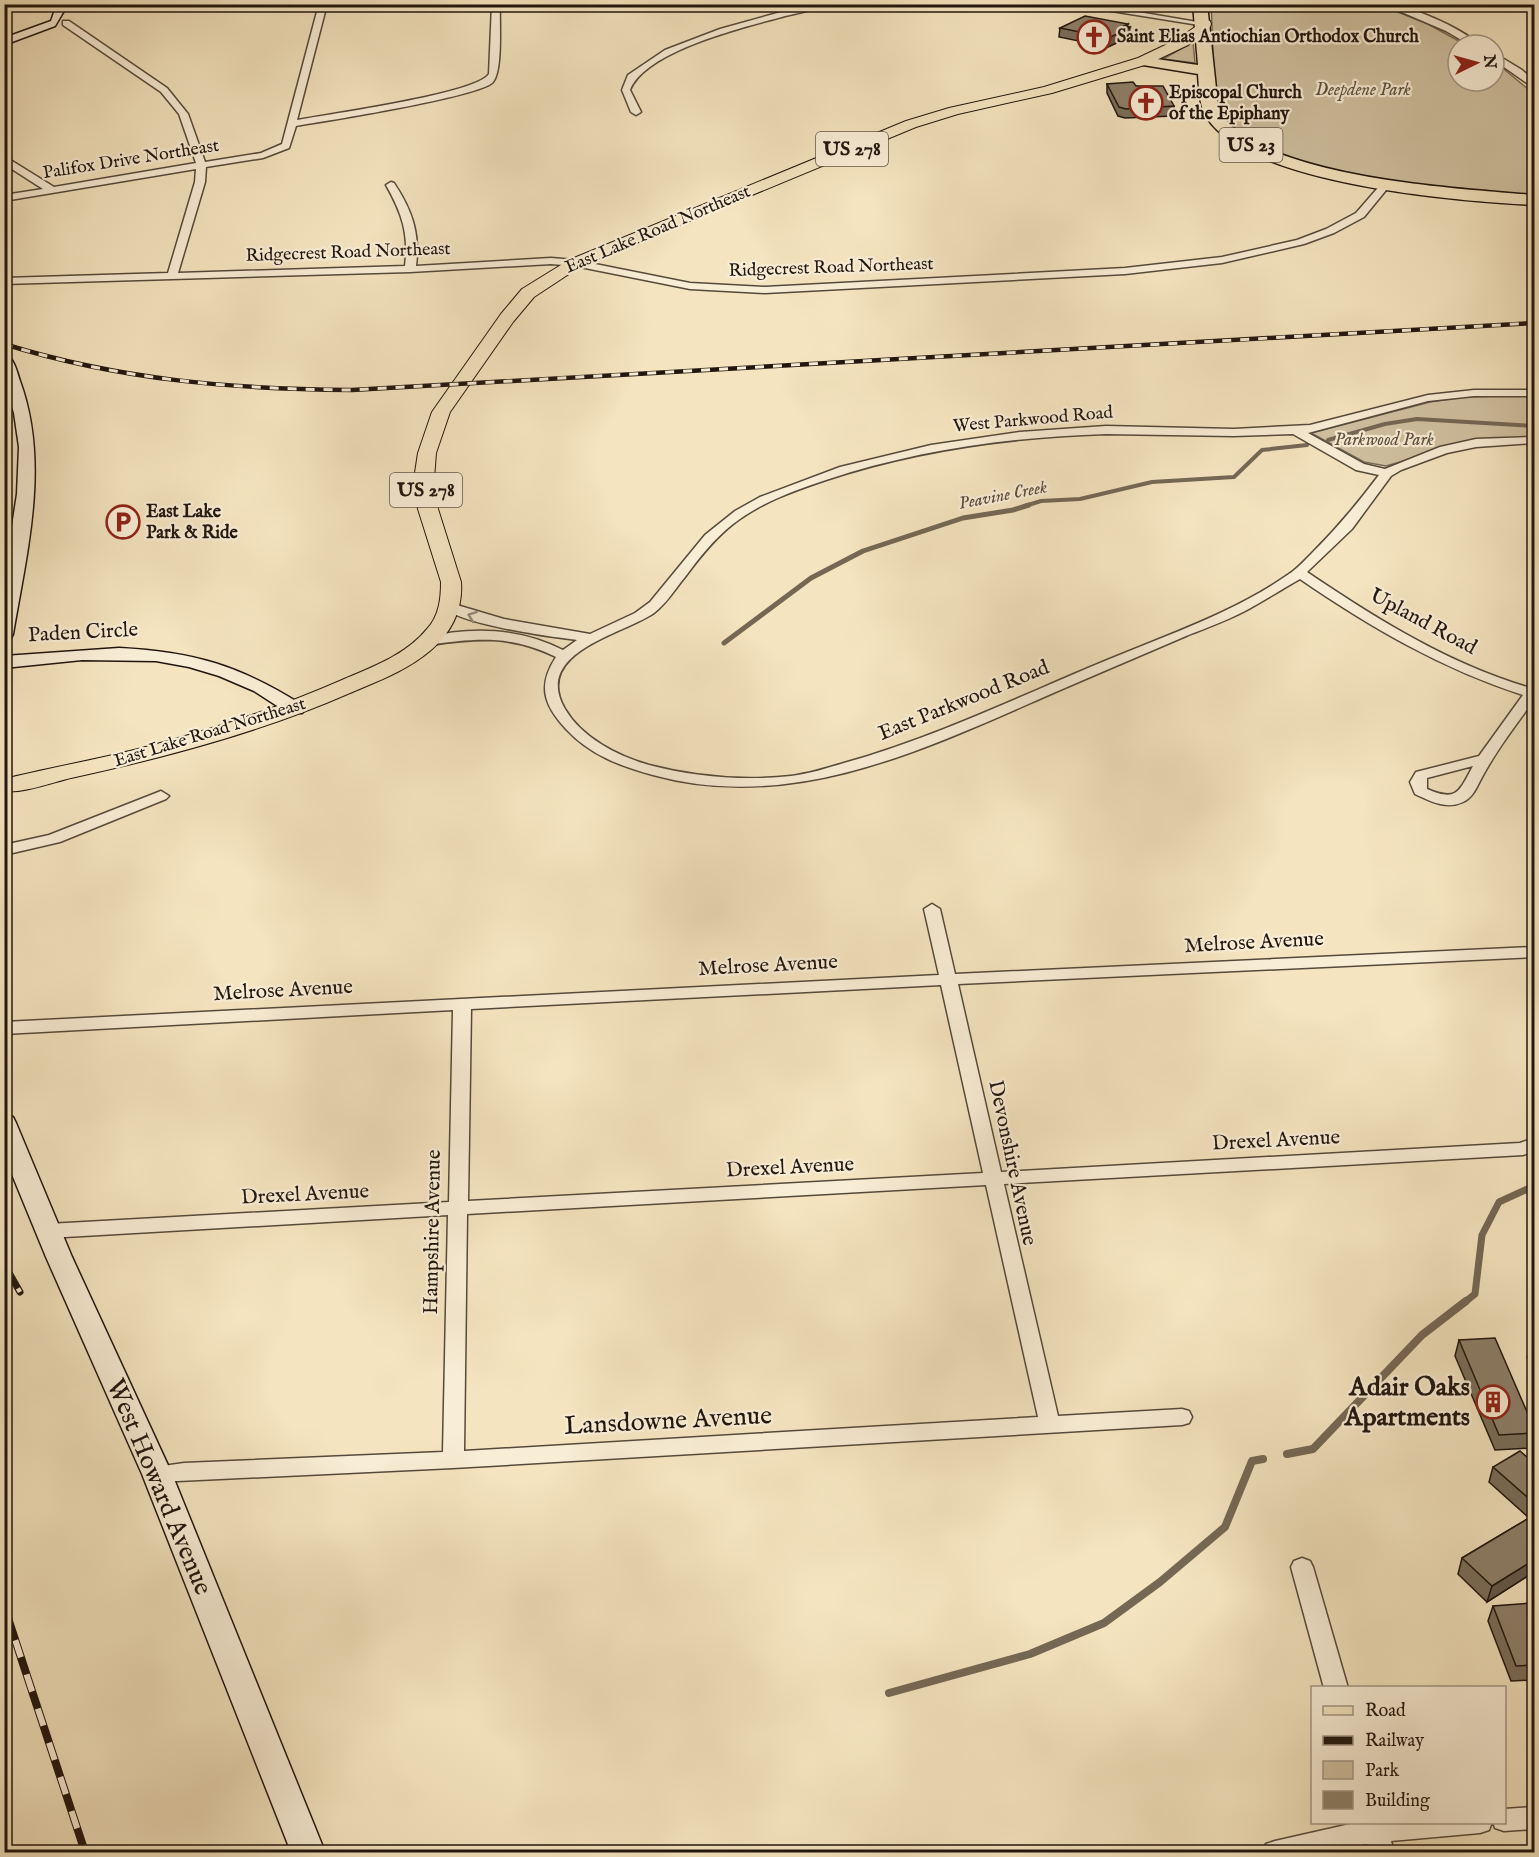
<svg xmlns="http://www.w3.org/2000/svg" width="1539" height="1857" viewBox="0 0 1539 1857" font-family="'IM FELL English',serif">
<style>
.green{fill:#d0c1a1;stroke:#786c58;stroke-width:1.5}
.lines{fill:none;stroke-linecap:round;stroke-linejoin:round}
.stream-far3{stroke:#746855;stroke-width:4}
.stream-far2{stroke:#746855;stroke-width:5}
.stream-far1{stroke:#746855;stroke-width:7}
.stream{stroke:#746855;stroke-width:8}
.street-casing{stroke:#554a3b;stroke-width:3}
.secondary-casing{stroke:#20160f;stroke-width:3}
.primary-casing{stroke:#20160f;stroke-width:2}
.highway-casing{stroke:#20160f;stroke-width:3}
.street{fill:#f8edd5;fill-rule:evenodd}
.secondary{fill:#f8edd5;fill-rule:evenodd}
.primary{fill:#f4e4bf;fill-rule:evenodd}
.highway{fill:#f4e4bf;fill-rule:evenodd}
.rail-far2-casing{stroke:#20160f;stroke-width:4.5}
.rail-far1-casing{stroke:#20160f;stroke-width:7}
.rail-casing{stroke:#20160f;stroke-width:8}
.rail-far2{stroke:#f8edd5;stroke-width:3;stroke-dasharray:9;stroke-linecap:butt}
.rail-far1{stroke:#f8edd5;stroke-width:4.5;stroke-dasharray:14;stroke-linecap:butt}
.rail{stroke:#f8edd5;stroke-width:6;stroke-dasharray:18;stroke-linecap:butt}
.wall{fill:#7a6f5c;stroke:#20160f;stroke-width:1.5}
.shaded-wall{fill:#635a4b;stroke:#20160f;stroke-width:1.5}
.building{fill:#8e816b;stroke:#20160f;stroke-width:1.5}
.oneway{stroke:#978c7c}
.labels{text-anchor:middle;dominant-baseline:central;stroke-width:4.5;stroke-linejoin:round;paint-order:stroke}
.far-poi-label{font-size:18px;font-weight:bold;fill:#20160f;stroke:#f8edd5;text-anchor:start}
.far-park-label{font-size:18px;font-style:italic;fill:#5e5242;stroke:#f8edd5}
.far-street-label{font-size:18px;fill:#20160f;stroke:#f8edd5}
.far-water-label{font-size:18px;font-style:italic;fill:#584c3d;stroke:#f8edd5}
.shield{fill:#f8edd5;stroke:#61564a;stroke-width:1.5}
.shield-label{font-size:20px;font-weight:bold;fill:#20160f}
.street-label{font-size:21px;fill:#20160f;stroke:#f8edd5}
.near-poi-label{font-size:26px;font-weight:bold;fill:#20160f;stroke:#f8edd5;text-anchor:end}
.near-street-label{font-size:26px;fill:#20160f;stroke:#f8edd5}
</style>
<rect width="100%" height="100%" fill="#f4e4bf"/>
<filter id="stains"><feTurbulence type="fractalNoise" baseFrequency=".00333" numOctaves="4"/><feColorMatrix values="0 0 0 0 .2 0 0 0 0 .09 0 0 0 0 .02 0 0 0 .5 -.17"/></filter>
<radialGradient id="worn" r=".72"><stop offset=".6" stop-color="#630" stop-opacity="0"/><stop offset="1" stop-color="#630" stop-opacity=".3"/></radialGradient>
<path class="green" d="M1211,5H1380L1428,24L1466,45H1458V81H1494V61L1534,94V196C1445,188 1327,186 1249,138C1240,132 1227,124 1222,114C1212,91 1213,32 1211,5Z
M1193,42L1195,63L1163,59Z
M1534,395V439L1475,441L1386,466L1364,462L1311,433L1430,402L1464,397Z"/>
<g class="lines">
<path class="stream-far3" d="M1328,440L1385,424L1417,419L1534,426
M1025,506L1041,501L1080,499L1152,482L1234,477L1262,450L1307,445"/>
<path class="stream-far2" d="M724,643L811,578L863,551L963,518L1013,510L1029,505"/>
<path class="stream-far1" d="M1465,1302L1475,1294L1482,1235L1499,1202L1534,1186"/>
<path class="stream" d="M1287,1454L1313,1449L1422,1335L1466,1301
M889,1693L1030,1654L1104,1623L1160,1582L1225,1527L1252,1461L1263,1459"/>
<defs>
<path id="street" d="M4,4H33L4,7Z
M319,4H327L297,120C329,114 476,94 489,74L492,4H500C499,22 503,70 493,82C480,97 325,121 296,126L289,148L263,158L206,167L205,182L178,273L405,266C409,234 402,213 386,185L391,182L394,183C412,210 420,233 416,266L551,258L575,260L690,283L765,287L1125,268L1222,257L1297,240L1326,229L1356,213L1383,182L1391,184L1364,217L1334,233L1304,244L1222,263L1125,274L765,293L690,289L575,266L551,264L410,272L4,284V278L168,273L195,182L196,169L4,201V195L43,189L4,164V156L54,187L196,163L179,114L161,92L63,25V21H69L167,88L188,114L205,162L261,153L282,144Z
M810,4H825C813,11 798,13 785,16C746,27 646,50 630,90L641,112L636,115L631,112L622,90L628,75L665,50L720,29Z
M1068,4H1091L1209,24L1205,26Z
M1383,4C1409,4 1461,28 1480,45H1470L1446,31Z
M1494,53L1522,70L1534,81V88L1494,60Z
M1474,390H1534V396H1474L1428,401L1308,433L1364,464L1385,469L1440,447L1476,439L1534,437V443L1476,447L1447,453L1401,470L1391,476L1352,529L1307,572C1378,620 1452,666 1534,689V700C1515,726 1495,752 1480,781C1476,789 1472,798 1463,802C1446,810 1430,801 1415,794L1410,782L1416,772L1479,756L1523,695C1442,669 1370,627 1300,579C1281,590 1263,601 1245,611C1226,621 1206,628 1186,636C1149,652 1111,668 1074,684C941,741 801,816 653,775C620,766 590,755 566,729C544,705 537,686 556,657C511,635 477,638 429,645L422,641L424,638C471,626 520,628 563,650L577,640C551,637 459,624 443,607L450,603L504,619L590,634L635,613L650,602L705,535L735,511L760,497L840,467L931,445L1020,432L1106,426L1234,429L1310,425L1428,395ZM1106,434L1234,436L1293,434L1356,470L1379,475C1358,503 1337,528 1312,553C1305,560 1297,569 1289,574C1229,616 1155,639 1088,668C1008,702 929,739 844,763C827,768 809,774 791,776C744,781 695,777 649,765C618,756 582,738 565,709C532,652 622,635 654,613C667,603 675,589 685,577C699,558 714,539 733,524C760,503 793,491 826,480C916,450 1011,437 1106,434ZM1473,766C1459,792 1457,802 1427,789V778Z
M161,791L169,796L166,799L60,842L4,855V845L49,835Z
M932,904L940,909L955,974L1534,947V957L958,984L1001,1172L1520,1143L1534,1138V1151L1523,1155L1004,1184L1058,1416L1182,1409L1189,1411L1192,1417L1189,1423L1182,1425L453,1468L157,1482L149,1480L146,1474L149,1468L184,1463L443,1452L448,1215L48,1238L41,1236L38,1231L41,1226L48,1224L449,1202L453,1010L4,1034V1022L939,975L924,909ZM941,985L983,1173L468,1201L471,1009ZM986,1185L1038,1417L464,1451L467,1214Z
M1302,1558L1310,1561L1313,1567L1348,1688H1324L1291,1567L1294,1561Z
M1534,1807V1829L1504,1831L1495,1828L1493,1822H1504V1809Z
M1359,1822H1492L1489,1830L1480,1833L1391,1841L1394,1852H1370L1367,1844L1324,1852H1263L1266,1844L1275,1841Z"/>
<path id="secondary" d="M57,4H68L55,26L4,45V38L51,21Z
M4,354C14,357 17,372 20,381C50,463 27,551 13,634L11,638L4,640V578L17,494L19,447L14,413L4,381Z
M119,648C193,652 239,665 302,705L305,709L302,713H288L254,691L219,676L189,667L156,661L82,660L4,668V656Z
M4,1115L13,1117L16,1123L72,1257L172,1474L325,1852H291L142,1474L46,1257L4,1155Z"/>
<path id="primary" d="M1205,20L1210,21L1211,24L1210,27L1188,45L1148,64L1052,93L958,114L916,127L581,266L534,297L513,322L450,412L436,453L434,479L438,509L461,582C463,609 452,632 431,650C408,670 378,681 350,693C261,732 167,757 71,778C54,782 21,794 4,791V779C49,768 94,760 138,749C208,731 276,709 342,680C372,667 406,655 427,629C439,616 441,599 441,582L418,509L414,479L418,453L432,412L501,314L522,289L569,260L906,121L949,108L1044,87L1138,58L1178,39Z"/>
<path id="highway" d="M1193,4H1207L1218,107C1248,178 1465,189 1534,195V205C1458,201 1251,185 1207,118C1199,106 1199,88 1198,74L1143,65L1136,61L1143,57L1198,65Z"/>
</defs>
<use href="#street" class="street-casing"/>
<use href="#secondary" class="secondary-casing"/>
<use href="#primary" class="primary-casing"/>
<use href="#highway" class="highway-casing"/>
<use href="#street" class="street"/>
<use href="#secondary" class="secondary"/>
<use href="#primary" class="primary"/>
<use href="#highway" class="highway"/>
<defs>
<path id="rail-far2" d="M4,344C120,380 231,389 352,390L1534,323"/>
<path id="rail-far1" d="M4,1264L20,1292"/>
<path id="rail" d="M4,1606L85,1852"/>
</defs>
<use href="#rail-far2" class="rail-far2-casing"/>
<use href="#rail-far1" class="rail-far1-casing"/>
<use href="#rail" class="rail-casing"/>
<use href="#rail-far2" class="rail-far2"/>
<use href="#rail-far1" class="rail-far1"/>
<use href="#rail" class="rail"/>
</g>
<path class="wall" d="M1128,27L1129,37L1108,47L1059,37L1060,28Z
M1107,84L1136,86L1174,106L1173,116L1125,118L1118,116L1107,93Z
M1534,1301V1360L1527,1358Z
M1459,1340L1534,1428V1439L1532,1448L1495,1450L1455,1356Z
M1534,1463V1572L1487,1602L1458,1574L1462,1558L1529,1518L1489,1482L1493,1467Z
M1493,1606L1534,1611V1686L1532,1680L1511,1681L1488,1621Z"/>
<path class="shaded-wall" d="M1128,24L1127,29L1130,27L1129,37L1108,47L1109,38Z
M1534,1560V1572L1487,1602L1492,1586Z"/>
<path class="building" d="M1085,16L1128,24L1124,26L1130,27L1109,38L1060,28Z
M1133,82L1136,86H1163L1174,106L1126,109L1119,107L1107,84Z
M1534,1312V1349L1530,1348Z
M1495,1338L1534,1428V1433L1499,1435L1459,1340Z
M1520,1451L1534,1463V1503L1493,1467Z
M1534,1515V1560L1492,1586L1462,1558Z
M1531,1603L1534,1611V1665L1516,1666L1493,1606Z"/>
<defs><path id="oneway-chevron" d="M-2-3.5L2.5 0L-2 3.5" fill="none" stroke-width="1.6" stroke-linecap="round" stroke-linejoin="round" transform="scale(1.5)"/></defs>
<use class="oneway" href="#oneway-chevron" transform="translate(472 616) rotate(-160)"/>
<defs>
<symbol id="church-ring" viewBox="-11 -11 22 22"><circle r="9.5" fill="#f8edd5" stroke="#8f2418" stroke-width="1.5"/><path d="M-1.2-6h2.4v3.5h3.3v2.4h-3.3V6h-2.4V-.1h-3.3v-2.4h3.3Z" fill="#8f2418"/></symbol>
<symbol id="parking-ring" viewBox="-11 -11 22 22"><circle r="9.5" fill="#f8edd5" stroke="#8f2418" stroke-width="1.5"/><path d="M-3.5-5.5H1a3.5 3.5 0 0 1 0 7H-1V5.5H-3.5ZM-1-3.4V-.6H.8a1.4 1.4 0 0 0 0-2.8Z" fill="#8f2418"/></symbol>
<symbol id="building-ring" viewBox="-11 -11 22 22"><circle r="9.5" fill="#f8edd5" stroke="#8f2418" stroke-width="1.5"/><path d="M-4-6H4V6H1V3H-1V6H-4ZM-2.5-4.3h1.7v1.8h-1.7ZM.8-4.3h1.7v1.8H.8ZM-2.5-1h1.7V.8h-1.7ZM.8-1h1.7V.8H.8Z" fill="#8f2418"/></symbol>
</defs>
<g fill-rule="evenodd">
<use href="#church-ring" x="1075" y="18" width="38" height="38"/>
<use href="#church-ring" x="1127" y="84" width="38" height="38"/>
<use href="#parking-ring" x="104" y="503" width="38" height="38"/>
<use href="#building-ring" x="1474" y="1383" width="38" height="38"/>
</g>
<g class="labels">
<g class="far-poi-label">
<text x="1117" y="37">Saint Elias Antiochian Orthodox Church</text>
<text x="1169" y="93">Episcopal Church<tspan x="1169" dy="21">of the Epiphany</tspan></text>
<text x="146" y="512">East Lake<tspan x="146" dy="21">Park &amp; Ride</tspan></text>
</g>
<g class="far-park-label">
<text x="1363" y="90">Deepdene Park</text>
<text x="1384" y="440">Parkwood Park</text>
</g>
<g class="far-street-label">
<text transform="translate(131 160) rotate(-9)">Palifox Drive Northeast</text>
<text transform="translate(658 230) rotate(-23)">East Lake Road Northeast</text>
<text transform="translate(348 253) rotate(-2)">Ridgecrest Road Northeast</text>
<text transform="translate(831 268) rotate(-2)">Ridgecrest Road Northeast</text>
<text transform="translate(1033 420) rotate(-5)">West Parkwood Road</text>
<text transform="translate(210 733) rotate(-17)">East Lake Road Northeast</text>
</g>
<g class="far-water-label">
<text transform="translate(1003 496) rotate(-11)">Peavine Creek</text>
</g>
<g class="shield">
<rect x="1219.5" y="128" width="63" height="34" rx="4.5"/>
<rect x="816" y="132" width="72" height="34" rx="4.5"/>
<rect x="390" y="473" width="72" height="34" rx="4.5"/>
</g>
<g class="shield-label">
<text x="1251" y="145">US 23</text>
<text x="852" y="149">US 278</text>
<text x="426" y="490">US 278</text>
</g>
<g class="street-label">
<text transform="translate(1423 622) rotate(28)">Upland Road</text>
<text transform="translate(83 633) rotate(-3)">Paden Circle</text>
<text transform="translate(964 701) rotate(-22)">East Parkwood Road</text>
<text transform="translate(1254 943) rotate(-3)">Melrose Avenue</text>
<text transform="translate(768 966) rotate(-3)">Melrose Avenue</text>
<text transform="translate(283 991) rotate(-3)">Melrose Avenue</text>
<text transform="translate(1276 1141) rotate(-3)">Drexel Avenue</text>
<text transform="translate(1012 1163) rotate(78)">Devonshire Avenue</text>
<text transform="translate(790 1168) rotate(-3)">Drexel Avenue</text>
<text transform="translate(305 1195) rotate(-3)">Drexel Avenue</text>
<text transform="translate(433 1232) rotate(-89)">Hampshire Avenue</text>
</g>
<g class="near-poi-label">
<text x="1470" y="1387">Adair Oaks<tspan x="1470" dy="30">Apartments</tspan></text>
</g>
<g class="near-street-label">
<text transform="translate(668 1421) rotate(-3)">Lansdowne Avenue</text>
<text transform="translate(159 1487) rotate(67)">West Howard Avenue</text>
</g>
</g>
<rect width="1539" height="1857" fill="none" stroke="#f4e4bf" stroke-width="24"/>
<rect x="6" y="6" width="1527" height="1845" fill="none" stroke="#20160f" stroke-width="3"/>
<rect x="12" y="12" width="1515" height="1833" fill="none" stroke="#20160f" stroke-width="1.5"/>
<rect x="1311" y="1686" width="195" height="138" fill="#f8edd5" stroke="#a29786" stroke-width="1.5"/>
<rect x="1323" y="1706" width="30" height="9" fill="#f4e4bf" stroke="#a29786" stroke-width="1.5"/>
<text x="1365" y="1716" font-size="18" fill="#20160f">Road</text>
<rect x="1323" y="1736" width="30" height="9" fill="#20160f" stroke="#a29786" stroke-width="1.5"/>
<text x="1365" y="1746" font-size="18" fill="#20160f">Railway</text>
<rect x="1323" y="1761" width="30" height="18" fill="#d0c1a1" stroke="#a29786" stroke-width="1.5"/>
<text x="1365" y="1776" font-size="18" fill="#20160f">Park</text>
<rect x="1323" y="1791" width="30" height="18" fill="#8e816b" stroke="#a29786" stroke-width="1.5"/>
<text x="1365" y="1806" font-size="18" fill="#20160f">Building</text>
<g transform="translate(1476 63) rotate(85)"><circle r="28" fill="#f8edd5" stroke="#a29786" stroke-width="1.5"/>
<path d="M0-4.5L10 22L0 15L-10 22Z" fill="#8f2418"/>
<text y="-9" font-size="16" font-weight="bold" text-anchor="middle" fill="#20160f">N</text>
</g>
<rect width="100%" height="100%" filter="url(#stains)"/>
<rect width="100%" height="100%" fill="url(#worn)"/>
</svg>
